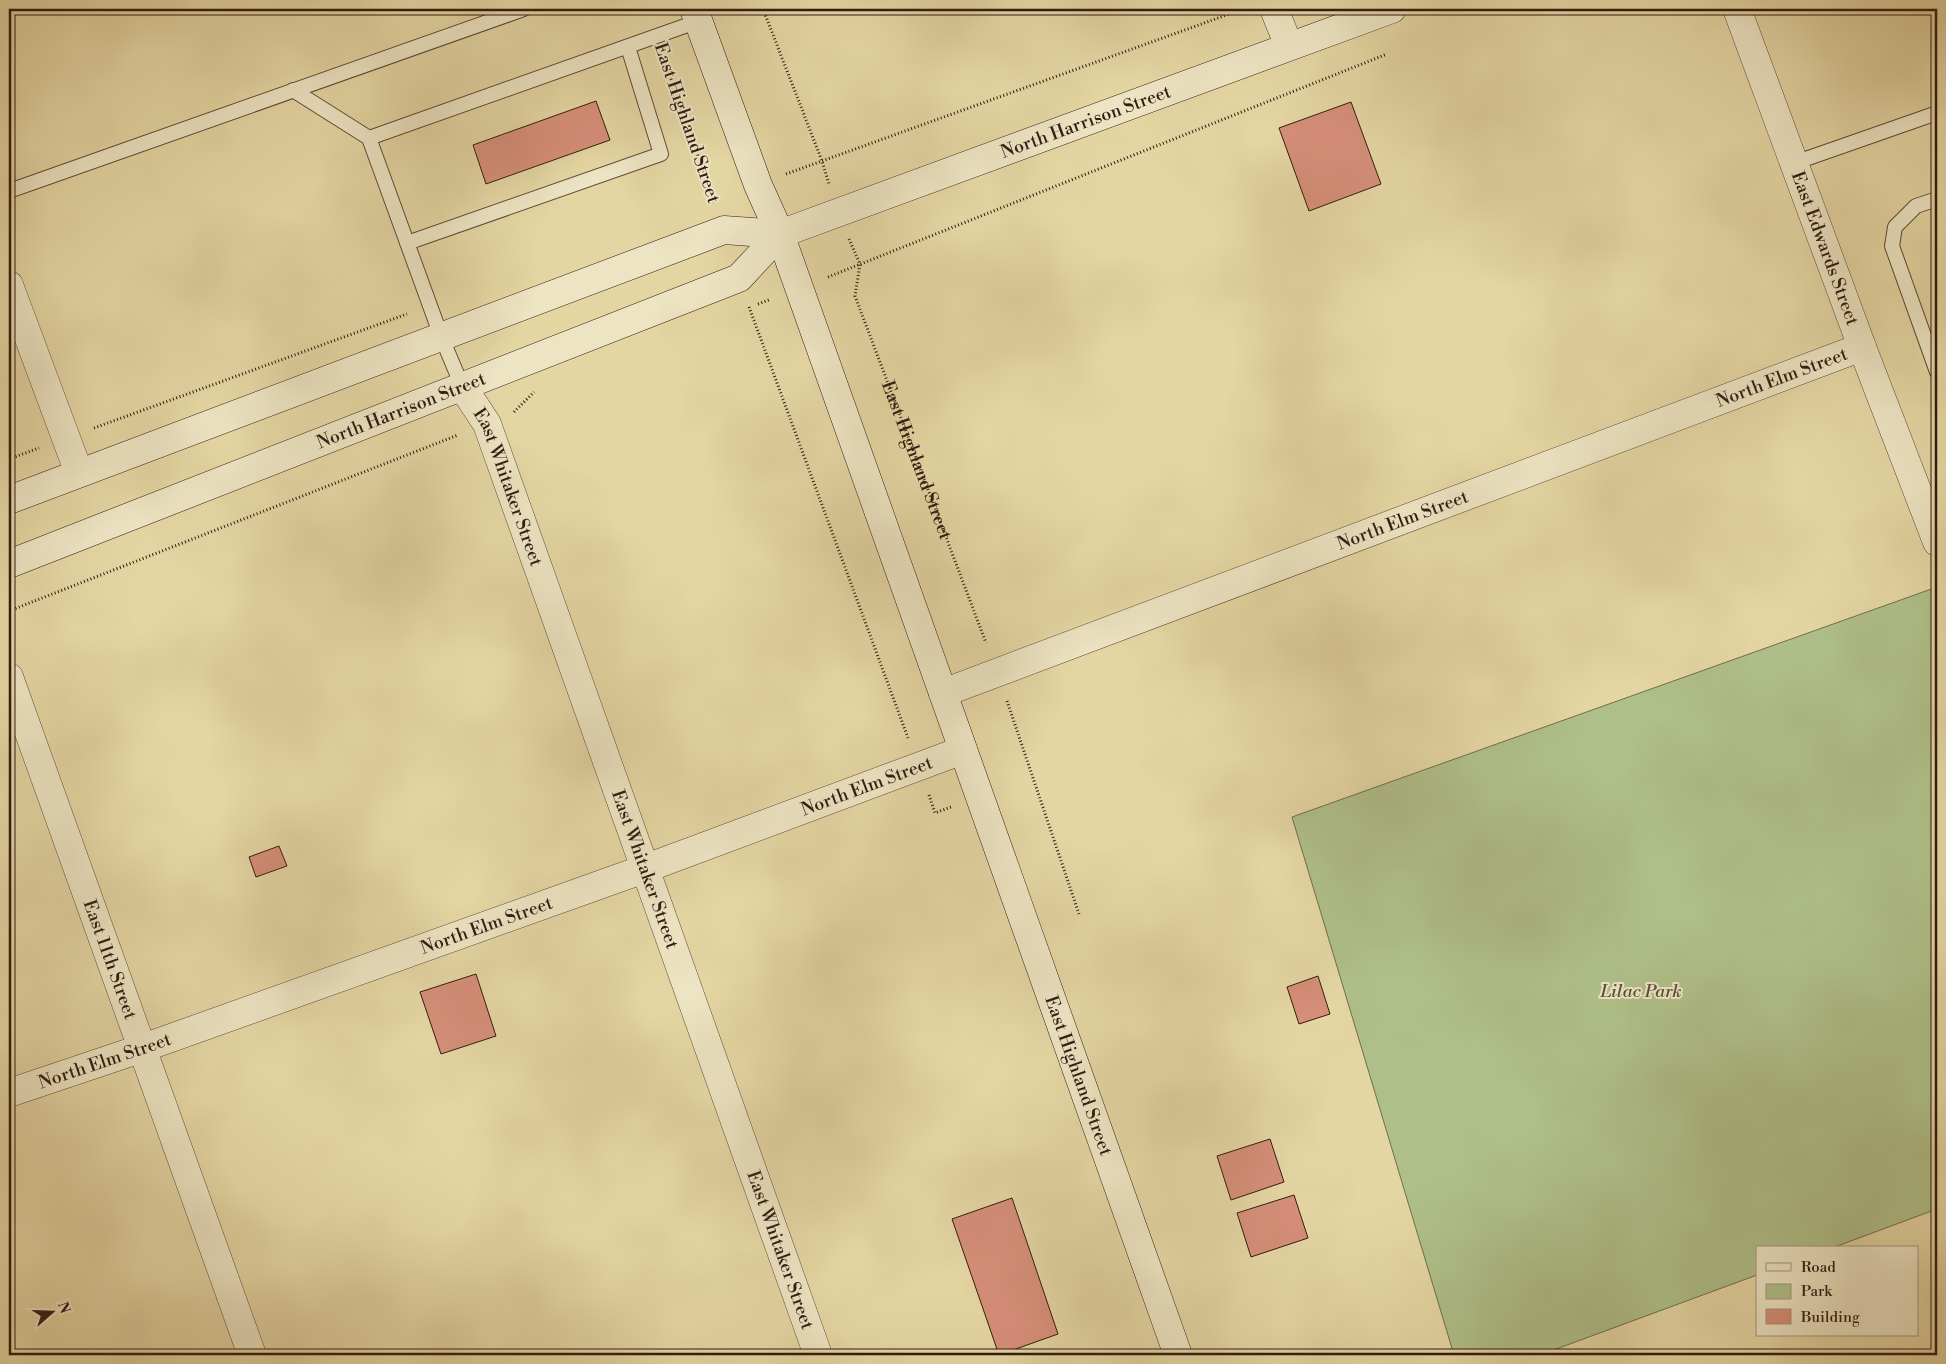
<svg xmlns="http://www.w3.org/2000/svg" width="1946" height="1364" viewBox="0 0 1946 1364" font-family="'Libre Bodoni',serif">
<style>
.green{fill:#afbf89;stroke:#706d4e}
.building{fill:#d68f79;stroke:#321b13}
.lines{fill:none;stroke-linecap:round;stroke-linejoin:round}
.lane-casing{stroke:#5e4a37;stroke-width:16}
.street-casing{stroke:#5e4a37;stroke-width:29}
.secondary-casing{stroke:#321b13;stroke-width:29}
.path{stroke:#321b13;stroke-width:3;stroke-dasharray:1 2.5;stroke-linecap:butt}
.lane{stroke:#ede4c3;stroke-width:14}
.street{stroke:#ede4c3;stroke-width:28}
.secondary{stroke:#ede4c3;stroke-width:28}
.labels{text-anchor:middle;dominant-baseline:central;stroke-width:4;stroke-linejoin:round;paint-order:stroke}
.street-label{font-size:18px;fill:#321b13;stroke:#ede4c3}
.park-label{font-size:18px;font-style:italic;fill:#584c36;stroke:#ede4c3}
</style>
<rect width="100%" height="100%" fill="#e4d6a3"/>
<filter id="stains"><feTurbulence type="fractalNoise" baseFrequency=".004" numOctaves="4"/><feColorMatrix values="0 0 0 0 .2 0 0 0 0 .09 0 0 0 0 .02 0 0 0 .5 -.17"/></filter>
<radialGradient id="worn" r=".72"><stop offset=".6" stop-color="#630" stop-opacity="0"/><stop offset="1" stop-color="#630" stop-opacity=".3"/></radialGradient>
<path class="green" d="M1937,587V1209L1832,1248H1757V1275L1540,1355H1454L1292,817Z"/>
<path class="building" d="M596,101L610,140L486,184L473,145Z
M1351,102L1381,184L1309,211L1279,128Z
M279,846L287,866L256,877L249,857Z
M476,974L496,1036L441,1054L420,992Z
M1318,976L1330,1014L1299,1024L1287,987Z
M1270,1139L1284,1182L1231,1200L1217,1156Z
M1294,1195L1308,1238L1251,1257L1237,1213Z
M1012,1198L1058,1334L999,1355L952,1219Z"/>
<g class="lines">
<defs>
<path id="lane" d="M293,90L369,138
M1794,163L1937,113
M9,191L524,9
M1937,199L1916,206L1895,227L1892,246L1937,372
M407,243L661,154L628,47
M462,386L441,336L369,138L699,21"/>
<g id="street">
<path d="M1274,9L1289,46"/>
<path id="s2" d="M1737,9L1862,347L1937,542"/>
<path d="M9,285L79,473"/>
<path id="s3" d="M462,386L487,424L818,1355"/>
<path id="s4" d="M9,677L252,1355"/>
<path id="s5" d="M943,693L1862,347"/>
<path id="s6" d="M9,1093L143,1048L644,869L963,750"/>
</g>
<g id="secondary">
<path id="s7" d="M694,9L758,185L780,234L1178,1355"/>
<path id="s8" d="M9,500L724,230L780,234L1392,9"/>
<path id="s9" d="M9,564L739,278L780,234"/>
</g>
</defs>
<use href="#lane" class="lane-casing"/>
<use href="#street" class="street-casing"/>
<use href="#secondary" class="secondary-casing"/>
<g class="path">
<path d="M763,9L822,161L829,184"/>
<path d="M664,59L714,202"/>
<path d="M786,174L1243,9"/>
<path id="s1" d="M849,239L860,264L855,296L986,643"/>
<path d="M828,277L1387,54"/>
<path d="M758,304L771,299"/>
<path d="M749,307L908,738"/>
<path d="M514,412L534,392"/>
<path d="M94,428L407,314"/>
<path d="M9,459L39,448"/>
<path d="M9,611L458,435"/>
<path d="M1007,701L1079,914"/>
<path d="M929,795L935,813L951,807"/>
</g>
<use href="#lane" class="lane"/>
<use href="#street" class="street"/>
<use href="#secondary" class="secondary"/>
</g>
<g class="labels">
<g class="street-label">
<text stroke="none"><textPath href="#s8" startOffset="1146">North Harrison Street</textPath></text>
<text transform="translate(687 123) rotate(71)">East Highland Street</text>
<text stroke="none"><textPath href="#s2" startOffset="255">East Edwards Street</textPath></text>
<text stroke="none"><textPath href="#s5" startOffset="896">North Elm Street</textPath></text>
<text stroke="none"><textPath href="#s9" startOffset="421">North Harrison Street</textPath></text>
<text stroke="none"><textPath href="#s1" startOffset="235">East Highland Street</textPath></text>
<text stroke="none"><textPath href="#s3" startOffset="112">East Whitaker Street</textPath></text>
<text stroke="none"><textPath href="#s5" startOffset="491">North Elm Street</textPath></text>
<text stroke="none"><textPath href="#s6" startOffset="911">North Elm Street</textPath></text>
<text stroke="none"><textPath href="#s3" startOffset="518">East Whitaker Street</textPath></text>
<text stroke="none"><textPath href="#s6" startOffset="506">North Elm Street</textPath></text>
<text stroke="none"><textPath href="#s4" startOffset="300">East 11th Street</textPath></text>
<text stroke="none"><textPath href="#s6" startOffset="101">North Elm Street</textPath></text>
<text stroke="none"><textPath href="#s7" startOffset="1134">East Highland Street</textPath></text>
<text stroke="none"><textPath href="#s3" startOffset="922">East Whitaker Street</textPath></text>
</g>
<g class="park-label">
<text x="1641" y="991">Lilac Park</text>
</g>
</g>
<rect width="1946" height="1364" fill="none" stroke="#e4d6a3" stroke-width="30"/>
<rect x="10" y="10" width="1926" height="1344" fill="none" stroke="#321b13" stroke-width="2.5"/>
<rect x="15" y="15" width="1916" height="1334" fill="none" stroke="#321b13"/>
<rect x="1756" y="1246" width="162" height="90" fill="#ede4c3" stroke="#a2947d"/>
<rect x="1766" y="1263" width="25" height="8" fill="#ede4c3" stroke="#a2947d"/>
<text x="1801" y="1272" font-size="15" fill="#321b13">Road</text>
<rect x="1766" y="1284" width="25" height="15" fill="#afbf89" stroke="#a2947d"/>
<text x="1801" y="1296" font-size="15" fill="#321b13">Park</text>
<rect x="1766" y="1309" width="25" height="15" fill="#d68f79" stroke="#a2947d"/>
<text x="1801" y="1322" font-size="15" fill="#321b13">Building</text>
<g transform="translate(52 1312) rotate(70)" stroke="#ede4c3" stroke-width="4" paint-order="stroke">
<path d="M0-4L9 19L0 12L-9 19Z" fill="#321b13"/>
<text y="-8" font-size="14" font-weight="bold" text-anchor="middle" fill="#321b13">N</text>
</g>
<rect width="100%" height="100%" filter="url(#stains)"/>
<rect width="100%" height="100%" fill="url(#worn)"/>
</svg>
